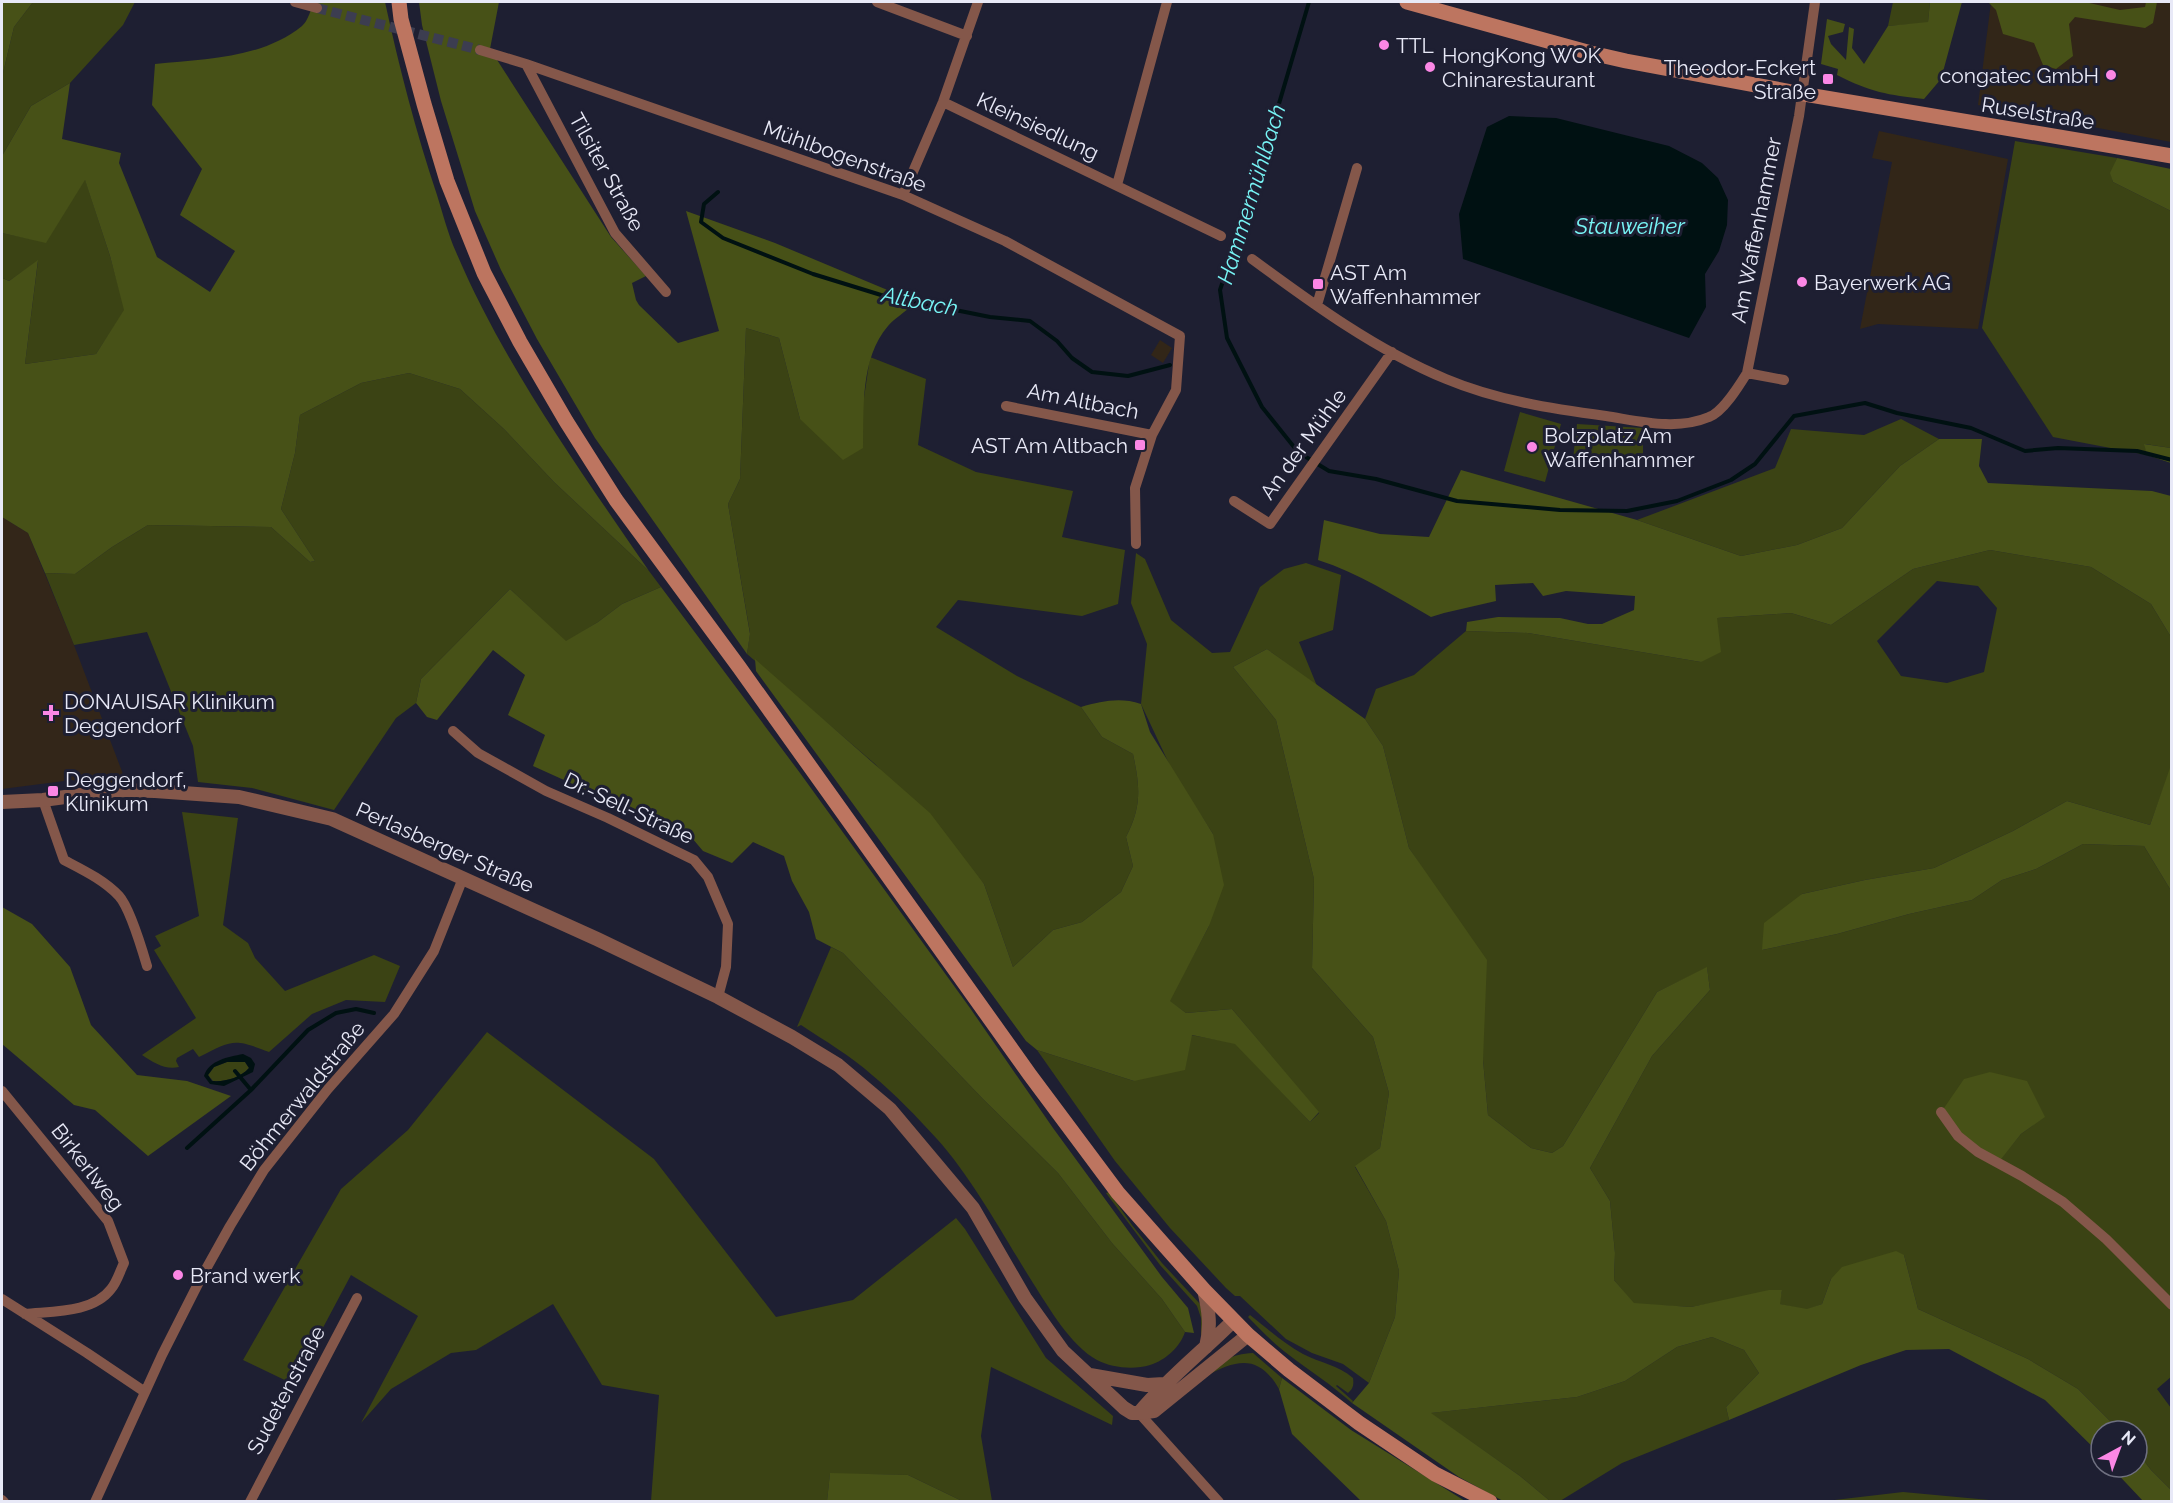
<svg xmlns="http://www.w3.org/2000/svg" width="2173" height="1503" viewBox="0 0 2173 1503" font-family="Raleway,sans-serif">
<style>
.industrial{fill:#322618}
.medical{fill:#332619}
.green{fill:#3b4314;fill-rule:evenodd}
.forest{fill:#475117}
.water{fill:#001112;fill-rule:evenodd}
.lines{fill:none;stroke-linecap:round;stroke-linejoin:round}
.stream{stroke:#001112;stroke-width:4}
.minor-tunnel{stroke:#3c3d50;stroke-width:10;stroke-dasharray:10 5;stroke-linecap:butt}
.minor{stroke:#84574a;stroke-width:10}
.tertiary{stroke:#84574a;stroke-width:14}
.secondary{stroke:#bd7560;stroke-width:15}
.poi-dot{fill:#fb87e5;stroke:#1e1f32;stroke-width:2}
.labels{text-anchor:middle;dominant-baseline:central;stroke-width:6;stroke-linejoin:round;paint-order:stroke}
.poi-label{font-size:21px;fill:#e8e9f7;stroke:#1e1f32;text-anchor:start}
.street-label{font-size:21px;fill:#e8e9f7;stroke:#1e1f32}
.water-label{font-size:22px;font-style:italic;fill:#78f5f6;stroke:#1e1f32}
</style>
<rect width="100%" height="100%" fill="#1e1f32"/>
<path class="industrial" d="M1991,2H2171V142L1978,105Z
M1879,131L2008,159L1978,329L1878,324L1860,329L1892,162L1872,158Z
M1160,340L1172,348L1163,363L1151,355Z"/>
<path class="medical" d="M2,517L28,533L74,645L126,782L91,784L72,780L2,789Z"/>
<path class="green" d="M33,2H135L123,25L70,83L31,106L2,156V77L14,27Z
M1893,2H1930L1928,23L1888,26Z
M2015,141L2117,158L2111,173L2113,182L2171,211V448L2145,444L2147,455L2053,437L1982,328Z
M85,179L110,256L125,310L96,354L25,364L38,261L9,281L2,278V233L46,242Z
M746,328L779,338L800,419L864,398L870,357L926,379L918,445L976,472L1073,491L1062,537L1125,550L1118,604L1082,616L958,600L936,627L1017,676L1081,707L1102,737L1133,754C1140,787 1142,806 1126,837L1133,866L1121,892L1082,922L1053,930L1013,967L984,884L875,764L747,654L750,633L728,504L740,479Z
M409,373L460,389L504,429L554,482L649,571L661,587L622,604L598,622L566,642L510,589L421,679L416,703L396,718L334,810L252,788L198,782L193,746L147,632L74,645L45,573L75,574L112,547L148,525L271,527L310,562L315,561L281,509L295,453L300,415L361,383Z
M1520,412L1561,424L1545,482L1504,471Z
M1901,419L1939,439L1900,466L1842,528L1797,545L1741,556L1637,520L1775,468L1791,429L1864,435Z
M1577,424L1643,428V454L1572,467Z
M1990,550L2091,567L2151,604L2171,637L2172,765L2150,825L2067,801L2013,831L1934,868L1865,880L1802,894L1762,950L1837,934L1909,914L1972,900L2002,880L2036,869L2083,844L2144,846L2170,889L2172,895V1376L2157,1389L2171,1408V1490L2151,1470L2137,1452V1431H2120L2078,1389L2028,1359L1918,1309L1904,1255L1831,1279L1822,1304L1807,1310L1779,1304L1782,1290L1691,1307L1634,1304L1614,1280L1615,1253L1610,1201L1590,1168L1652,1056L1710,990L1707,968L1657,992L1563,1146L1552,1153L1531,1148L1488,1115L1483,1060L1446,904L1409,848L1383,746L1365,719L1376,689L1414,675L1466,631L1528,633L1701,662L1717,618L1791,613L1831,625L1913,569ZM1937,581L1978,586L1997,608L1984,672L1947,683L1901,676L1877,641ZM1990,1072L2044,1117L2021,1134L1998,1162Z
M1136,553L1145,559L1171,620L1212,653L1230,652L1260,587L1284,569L1306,563L1341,575L1333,630L1299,642L1317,686L1267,649L1233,667L1276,720L1314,879L1312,968L1373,1037L1389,1093L1380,1148L1355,1167L1386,1221L1399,1271L1395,1317L1369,1383L1343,1364L1312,1353L1286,1339L1240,1296H1235L1226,1288L1170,1228L1115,1161L1037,1050L1134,1081L1191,1035L1235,1043L1310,1122L1319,1113L1232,1009L1186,1013L1169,1001L1209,926L1213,834L1172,770L1141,704L1147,644L1131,603Z
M182,812L238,818L223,925L248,943L255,958L285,991L374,955L400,966L385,1002L346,1000L312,1014L269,1052C233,1038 233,1040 199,1057L193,1049L177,1058L176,1061L179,1067C165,1070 154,1063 142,1055L196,1018L154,950L161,946L155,936L199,916Z
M831,947L843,953L983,1099L1058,1173L1112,1243L1162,1299L1185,1332C1180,1347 1166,1360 1150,1365C1134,1370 1112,1368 1097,1360C1071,1346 1049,1308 1033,1283C1004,1237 973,1179 937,1139C917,1117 895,1094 872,1075C851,1056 825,1041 801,1025L797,1027Z
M487,1032L654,1159L776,1317L853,1300L956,1218L965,1229L1046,1358L1113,1416L1112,1425L991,1367L981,1436L992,1501H962L908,1475L830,1474L827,1501H651L659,1395L602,1385L553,1304L476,1350L451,1353L391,1389L361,1423L418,1316L351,1275L293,1384L243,1360L341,1189L408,1130Z
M227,1062H245L249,1068C240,1078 226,1082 213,1081L208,1075L214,1067Z
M1109,1192L1132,1225L1162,1263L1201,1305L1204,1331L1201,1343V1318L1197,1306L1160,1265L1106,1193Z
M1250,1315C1268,1329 1283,1343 1303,1354C1320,1363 1338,1365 1353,1378C1354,1385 1353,1389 1348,1393L1337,1385L1336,1386L1353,1401L1352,1403C1332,1385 1310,1371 1289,1355C1274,1344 1261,1330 1248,1317Z
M1712,1337L1744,1350L1759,1373L1726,1407L1729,1420L1622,1463L1560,1501H1550L1520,1476L1430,1413L1577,1397L1625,1381L1677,1347Z
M1253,1353L1282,1378L1279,1389C1259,1354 1237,1359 1206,1376C1223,1361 1230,1354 1253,1353Z
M1903,1492L2000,1501H1826Z"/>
<path class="forest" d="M2,2H33L14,27L2,77Z
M314,2H385C399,67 416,132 437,195C443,214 448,234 456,252C504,365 580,470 649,571L554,482L504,429L460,389L409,373L361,383L300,415L295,453L281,509L315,561L310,562L271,527L148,525L112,547L75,574L45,573L28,533L2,517V278L9,281L38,260L25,364L96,354L124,310L110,256L85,180L46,243L2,233V156L31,106L70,83L62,139L121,153L119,163L157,257L210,292L235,251L180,215L202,169L152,105L155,64C204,59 261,59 302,26C308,21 311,9 314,2Z
M419,2H499L490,49L611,237L646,276L632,283L636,300L639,305L678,343L719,331L686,211L775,243L897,294L913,305C905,312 895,318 888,326C860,359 864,408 863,448L843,460L800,419L779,338L746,328L740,479L728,504L750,634L747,654L595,438L537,339L501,270L475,211L441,101L422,25Z
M1930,2H1962L1941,79L1924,99C1888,95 1870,92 1837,75L1838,69L1821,64L1827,19L1845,24L1843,32L1828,36L1831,44L1846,60L1849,27L1854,29L1852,48L1864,64L1888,26L1928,22Z
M1988,2H2085L2120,10L2145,7L2146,2H2157L2153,23L2145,28L2075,17L2069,24L2073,56L2056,69L2043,65L2034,43L2003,34L1996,10Z
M2117,158L2171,169V211L2113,182L2110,173Z
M1939,439H1982L1979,466L1988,483L2152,491L2171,496V637L2151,604L2091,567L1990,550L1913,569L1831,625L1791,613L1717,618L1721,652L1701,662L1528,633L1466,631L1467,622L1498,617L1560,618L1588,624H1602L1634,610L1635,596L1566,591L1543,596L1533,583L1495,585L1496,601L1444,613L1431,617C1394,596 1359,573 1318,560L1324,520L1380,534L1429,537L1461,470L1637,520L1741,556L1797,545L1842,528L1900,466Z
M2144,444L2171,448V463L2147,455Z
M661,587L800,773L970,1008L1053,1128L1162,1277L1188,1308L1194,1333L1185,1332L1162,1299L1112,1243L1058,1173L983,1099L843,953L816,939L809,912L792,881L784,856L753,842L732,863L703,851L692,838L533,766L545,735L508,715L525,675L493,650L437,720L427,717L416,703L421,679L510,589L566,641L598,622L622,604Z
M1267,649L1365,719L1383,746L1409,848L1487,960L1483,1060L1488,1115L1531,1148L1552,1153L1563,1146L1657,992L1707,967L1710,990L1652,1056L1590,1168L1610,1201L1615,1253L1614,1280L1634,1303L1691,1307L1769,1290H1782L1780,1304L1807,1309L1822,1304L1831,1279L1842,1267L1896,1251L1904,1255L1918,1309L2028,1359L2078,1389L2120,1431H2101V1455L2045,1400L1949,1349L1906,1350L1861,1365L1729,1420L1726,1407L1759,1373L1744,1350L1712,1337L1677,1347L1625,1381L1577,1397L1431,1413L1520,1476L1550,1501H1503L1459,1477L1352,1403L1369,1383L1395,1317L1399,1271L1386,1221L1355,1166L1380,1148L1389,1093L1373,1037L1312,968L1314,879L1276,720L1233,667Z
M755,659L930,813L984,884L1013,967L1053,930L1082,922L1121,892L1133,866L1126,837C1142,806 1140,787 1133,754L1102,737L1081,707C1102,701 1120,697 1141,704L1150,732L1213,834L1224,885L1209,926L1170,1001L1186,1013L1232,1009L1319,1112L1310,1122L1235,1044L1192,1035L1185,1070L1134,1081L1037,1050L1026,1041L756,671Z
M2171,765V895L2170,889L2144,846L2083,844L2036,869L2002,880L1972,900L1909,914L1837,934L1762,950L1764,923L1802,894L1865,880L1934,868L2013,831L2067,801L2150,825Z
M2,907L32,924L70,967L91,1025L137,1075L187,1081L231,1096L148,1156L95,1110L74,1105L2,1044Z
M1990,1072L2027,1081L2045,1117L2021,1134L1998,1163L1958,1136L1944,1108L1964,1079Z
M1282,1378L1351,1430L1465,1501H1361L1292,1434L1279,1389Z
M2137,1452L2151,1470L2171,1490V1501H2143L2111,1467H2137Z
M830,1473L908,1475L962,1501H827Z"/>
<path class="water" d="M1509,116L1556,118L1669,146L1702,163L1718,178L1728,200L1727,225L1719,251L1705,274L1706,307L1689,338L1463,259L1459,214L1487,127Z
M243,1054L251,1058L255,1064L253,1072L224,1086L210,1084L204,1076C209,1060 228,1057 243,1054ZM227,1062H245L249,1068C240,1078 225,1082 212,1081L208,1075L214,1067Z"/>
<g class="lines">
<path class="stream" d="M1309,2L1255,185L1220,290L1227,338L1262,407L1294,447L1306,457L1329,471L1376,479L1457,501L1560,510L1627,511L1677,501L1731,480L1755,464L1794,416L1865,403L1897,413L1971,428L2025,451L2058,448L2137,451L2172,460
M718,192L704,204L701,222L723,238L813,274L881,295L990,317L1030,321L1057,341L1072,358L1092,372L1128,376L1170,365
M235,1071L251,1090
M187,1148L251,1090L308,1030L336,1013L356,1009L374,1013"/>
<path class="minor-tunnel" d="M317,8L480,50"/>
<path class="minor" d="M295,2L317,8
M877,2L967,36
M480,50L526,64L903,195L1005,241L1180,336L1176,390L1152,435L1135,488L1136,544
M526,64L615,233L666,292
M943,102L1221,236
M1117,185L1167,2
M903,195L943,102L978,2
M1252,259C1313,304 1376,350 1446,379C1496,400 1552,409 1606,416C1639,421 1676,431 1709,417C1723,412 1739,386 1747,373L1799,116L1815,2
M1317,305L1357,168
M1747,373L1784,380
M1006,406L1152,435
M1234,501L1270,524L1392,352
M453,731L478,753L546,791L608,818L694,860L708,877L728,924L726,967L718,997
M43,800L64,860C83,870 104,880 119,896C130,908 142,949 147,966
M2,1091L108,1221L124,1263C120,1271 117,1282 111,1289C93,1313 53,1311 25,1314
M1941,1112L1958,1136L1978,1152L2022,1176L2063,1202L2106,1239L2172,1305
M2,1299L87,1353L145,1392
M1139,1413L1219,1502
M2,1500L4,1502
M95,1502L162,1355L201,1278L230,1226L264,1170L328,1089L394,1014L434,951L463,878
M250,1502L357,1298"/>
<path class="tertiary" d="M2,802L43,800L117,790L155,791L239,797L332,819L597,939L718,997L792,1037L838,1065L890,1109L973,1208L1025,1298L1063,1351L1124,1408L1132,1413H1139L1154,1411L1248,1335
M1204,1290C1209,1311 1211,1327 1206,1347
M1090,1375L1147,1385L1164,1384
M1139,1413C1167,1379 1202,1352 1233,1321"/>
<path class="secondary" d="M399,2L401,19L424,104L447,181L484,273L520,342L566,421L616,500L739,667L1030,1075L1118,1193L1204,1290L1248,1335L1289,1370L1359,1423L1435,1474L1490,1502
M1407,2L1591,53L1626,61L1803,94L2172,156"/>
</g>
<g class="poi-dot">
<circle cx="1384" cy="45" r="6"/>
<circle cx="1430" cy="67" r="6"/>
<circle cx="2111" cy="75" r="6"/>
<rect x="1822" y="73" width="12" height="12" rx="3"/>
<circle cx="1802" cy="282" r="6"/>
<rect x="1312" y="278" width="12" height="12" rx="3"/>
<rect x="1134" y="439" width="12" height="12" rx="3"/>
<circle cx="1532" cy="447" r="6"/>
<path d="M48 704h6v6h6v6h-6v6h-6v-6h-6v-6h6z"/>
<rect x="47" y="785" width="12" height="12" rx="3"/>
<circle cx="178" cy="1275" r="6"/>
</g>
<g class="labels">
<g class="poi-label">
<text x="1396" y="45">TTL</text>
<text x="1442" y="55">HongKong WOK<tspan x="1442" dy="24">Chinarestaurant</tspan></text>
<text x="1816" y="67" text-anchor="end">Theodor-Eckert<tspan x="1816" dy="24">Straße</tspan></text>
<text x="2099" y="75" text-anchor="end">congatec GmbH</text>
<text x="1330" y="272">AST Am<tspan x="1330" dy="24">Waffenhammer</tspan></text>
<text x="1814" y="282">Bayerwerk AG</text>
<text x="1544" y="435">Bolzplatz Am<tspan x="1544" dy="24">Waffenhammer</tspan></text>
<text x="1128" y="445" text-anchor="end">AST Am Altbach</text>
<text x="64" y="701">DONAUISAR Klinikum<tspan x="64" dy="24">Deggendorf</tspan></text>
<text x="65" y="779">Deggendorf,<tspan x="65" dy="24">Klinikum</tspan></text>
<text x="190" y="1275">Brand werk</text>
</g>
<g class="street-label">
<text transform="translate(2038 113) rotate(9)">Ruselstraße</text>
<text transform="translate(1038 126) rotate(25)">Kleinsiedlung</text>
<text transform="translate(845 156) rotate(20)">Mühlbogenstraße</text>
<text transform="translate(607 172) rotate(61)">Tilsiter Straße</text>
<text transform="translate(1756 230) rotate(-79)">Am Waffenhammer</text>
<text transform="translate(1083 401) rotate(11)">Am Altbach</text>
<text transform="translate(1303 444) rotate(-54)">An der Mühle</text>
<text transform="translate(629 808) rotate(25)">Dr.-Sell-Straße</text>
<text transform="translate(445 847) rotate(24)">Perlasberger Straße</text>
<text transform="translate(302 1096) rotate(-51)">Böhmerwaldstraße</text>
<text transform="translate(88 1167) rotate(52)">Birkerlweg</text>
<text transform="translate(286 1390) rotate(-62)">Sudetenstraße</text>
</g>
<g class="water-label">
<text transform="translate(1251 194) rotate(-73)">Hammermühlbach</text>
<text x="1630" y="226">Stauweiher</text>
<text transform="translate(920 301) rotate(11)">Altbach</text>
</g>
</g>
<rect width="2173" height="1503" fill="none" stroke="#e8e9f7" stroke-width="6"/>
<g transform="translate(2119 1449) rotate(41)"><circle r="28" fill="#1e1f32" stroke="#6f7081" stroke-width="1.5"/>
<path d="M0-4.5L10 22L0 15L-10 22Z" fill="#fb87e5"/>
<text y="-9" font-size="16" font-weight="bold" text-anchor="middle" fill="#e8e9f7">N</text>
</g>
</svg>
